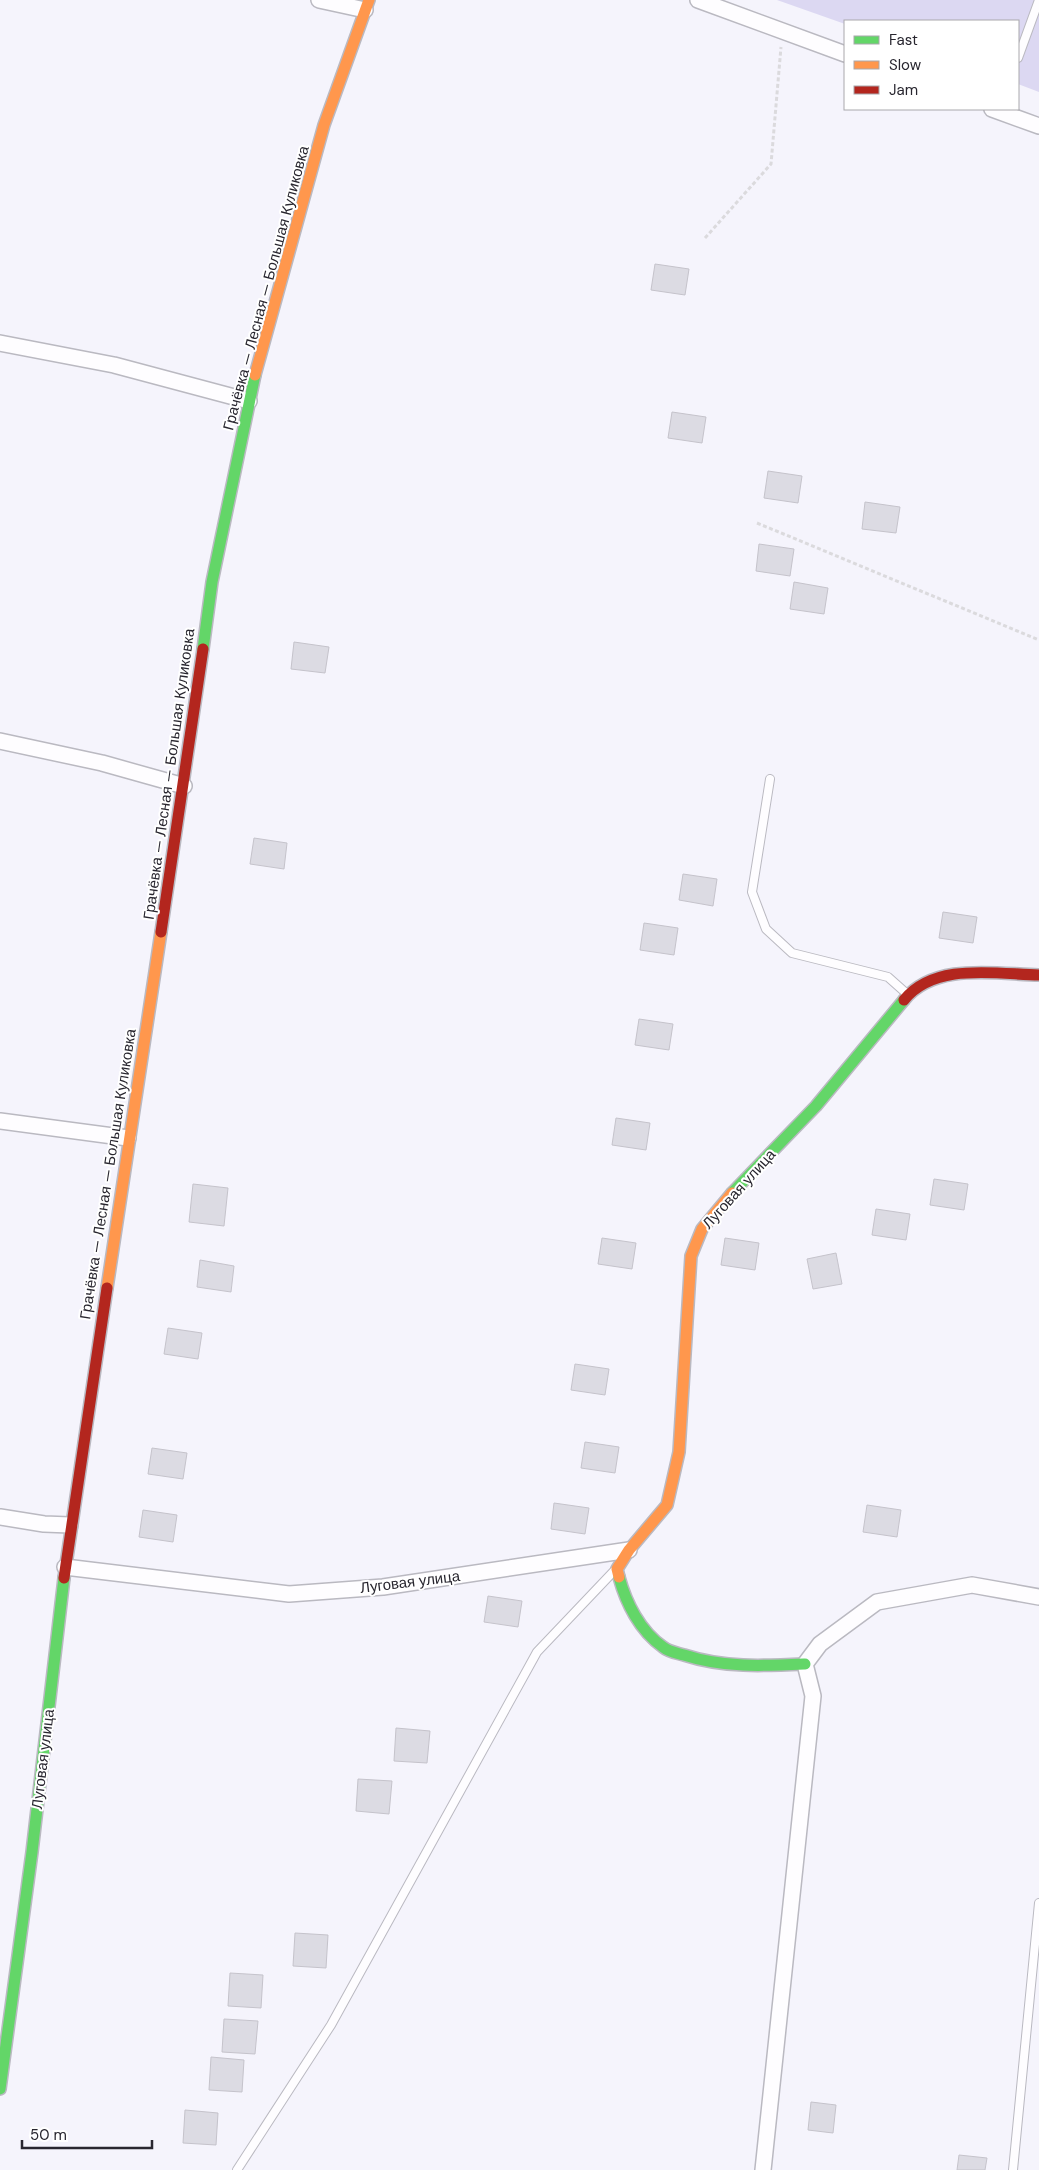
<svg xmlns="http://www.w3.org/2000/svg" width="1039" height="2170" viewBox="0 0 1039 2170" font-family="'DM Sans',sans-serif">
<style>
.green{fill:#dcd8f2}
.building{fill:#dcdbe3;stroke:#c5c3cb}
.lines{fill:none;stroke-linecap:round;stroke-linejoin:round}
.lane-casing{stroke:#bab9c1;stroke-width:10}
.street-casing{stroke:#bab9c1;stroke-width:18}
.fast-casing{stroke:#bab9c1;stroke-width:14}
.slow-casing{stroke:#bab9c1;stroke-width:14}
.jam-casing{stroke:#bab9c1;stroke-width:14}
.path{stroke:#dbdadd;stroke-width:3;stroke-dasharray:4 2.5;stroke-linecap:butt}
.lane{stroke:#fefdff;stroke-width:8}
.street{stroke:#fefdff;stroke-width:15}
.fast{stroke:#63d668;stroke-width:11}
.slow{stroke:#ff974d;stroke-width:11}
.jam{stroke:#b3261e;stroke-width:11}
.labels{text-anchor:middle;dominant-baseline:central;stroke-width:4;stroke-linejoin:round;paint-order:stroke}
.street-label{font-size:15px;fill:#28262f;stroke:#fff}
</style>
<rect width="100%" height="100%" fill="#f5f4fc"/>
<path class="green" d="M777,0H1039V92L1018,84V21H845V24Z"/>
<path class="building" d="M655,264L689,269L685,295L651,290Z
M672,412L706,417L702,443L668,438Z
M768,471L802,476L798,503L764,498Z
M865,502L900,507L896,533L862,529Z
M759,544L794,549L790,576L756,571Z
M794,582L828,588L824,614L790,609Z
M294,642L329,647L325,673L291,669Z
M254,838L287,843L284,869L250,864Z
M683,874L717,879L713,906L679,900Z
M943,912L977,917L973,943L939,938Z
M644,923L678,928L674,955L640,950Z
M639,1019L673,1024L669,1050L635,1045Z
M616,1118L650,1123L646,1150L612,1145Z
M934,1179L968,1184L964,1210L930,1205Z
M193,1184L228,1188L224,1226L189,1222Z
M876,1209L910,1214L906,1240L872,1235Z
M602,1238L636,1243L632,1269L598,1264Z
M725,1238L759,1243L755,1270L721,1265Z
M836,1253L842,1284L813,1289L807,1259Z
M200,1260L234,1266L231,1292L197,1287Z
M168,1328L202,1333L198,1359L164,1354Z
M575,1364L609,1369L605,1395L571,1390Z
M585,1442L619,1447L615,1473L581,1468Z
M152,1448L187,1453L183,1479L148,1474Z
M554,1503L589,1508L585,1534L551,1529Z
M867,1505L901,1510L897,1537L863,1532Z
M143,1510L177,1515L173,1542L139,1537Z
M488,1596L522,1601L518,1627L484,1622Z
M396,1728L430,1731L427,1763L394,1761Z
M358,1779L392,1781L389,1814L356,1811Z
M295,1933L328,1935L326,1968L293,1966Z
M230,1973L263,1975L261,2008L228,2006Z
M224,2019L258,2021L255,2054L222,2052Z
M211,2057L244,2060L242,2092L209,2090Z
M811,2102L836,2105L833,2133L808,2130Z
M185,2110L218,2113L216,2145L183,2143Z
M959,2155L987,2158L985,2170H957Z"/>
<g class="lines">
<defs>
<path id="lane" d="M1018,58L1039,0
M770,779L752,892L766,929L792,953L888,977L906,993
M237,2170L331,2025L537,1652L614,1571
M1013,2170L1039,1903"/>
<path id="street" d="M319,0L365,10
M698,0L845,54
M992,109L1039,126
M0,343L114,365L249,401
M0,741L102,763L184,786
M0,1121L128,1138
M0,1517L44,1524L70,1525
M65,1567L289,1594L383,1587L629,1550
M763,2170L813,1696L805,1664L820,1644L877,1602L972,1585L1039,1597"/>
<path id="fast" d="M203,649L212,582L255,375
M732,1193L816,1106L904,1000
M619,1577C626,1603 640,1631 663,1647C669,1652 677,1653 684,1655C724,1668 763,1666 805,1664
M0,2089L32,1852L64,1578"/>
<path id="slow" d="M255,375L324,125L369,0
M107,1288L161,932
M619,1577L617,1569L629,1550L667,1505L679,1452L691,1256L702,1229L732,1193"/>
<path id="jam" d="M161,932L203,649
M904,1000C935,962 995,974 1039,975
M64,1578L107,1288"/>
</defs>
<use href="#lane" class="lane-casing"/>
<use href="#street" class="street-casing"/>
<use href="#fast" class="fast-casing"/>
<use href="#slow" class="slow-casing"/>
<use href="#jam" class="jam-casing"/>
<path class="path" d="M705,238L771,164L781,47
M757,523L1039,640"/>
<use href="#lane" class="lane"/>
<use href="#street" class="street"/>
<use href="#fast" class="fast"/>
<use href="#slow" class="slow"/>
<use href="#jam" class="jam"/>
</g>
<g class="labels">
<g class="street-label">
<text transform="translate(266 288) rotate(-75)">Грачёвка — Лесная — Большая Куликовка</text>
<text transform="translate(169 774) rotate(-82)">Грачёвка — Лесная — Большая Куликовка</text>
<text transform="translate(108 1174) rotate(-81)">Грачёвка — Лесная — Большая Куликовка</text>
<text transform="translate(739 1189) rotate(-48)">Луговая улица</text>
<text transform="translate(410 1582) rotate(-7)">Луговая улица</text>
<text transform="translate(43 1759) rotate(-83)">Луговая улица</text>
</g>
</g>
<rect x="844" y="20" width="175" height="90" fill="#ffffff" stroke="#a9a8ac"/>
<rect x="854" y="36" width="25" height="8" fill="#63d668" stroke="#a9a8ac"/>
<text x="889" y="45" font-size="15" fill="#28262f">Fast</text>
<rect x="854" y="61" width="25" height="8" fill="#ff974d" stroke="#a9a8ac"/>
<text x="889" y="70" font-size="15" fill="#28262f">Slow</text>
<rect x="854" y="86" width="25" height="8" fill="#b3261e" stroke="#a9a8ac"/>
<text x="889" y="95" font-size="15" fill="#28262f">Jam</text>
<path d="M22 2140v8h130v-8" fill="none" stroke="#28262f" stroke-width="2.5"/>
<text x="30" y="2140" font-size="15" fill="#28262f" stroke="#ffffff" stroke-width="4" paint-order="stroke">50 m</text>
</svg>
